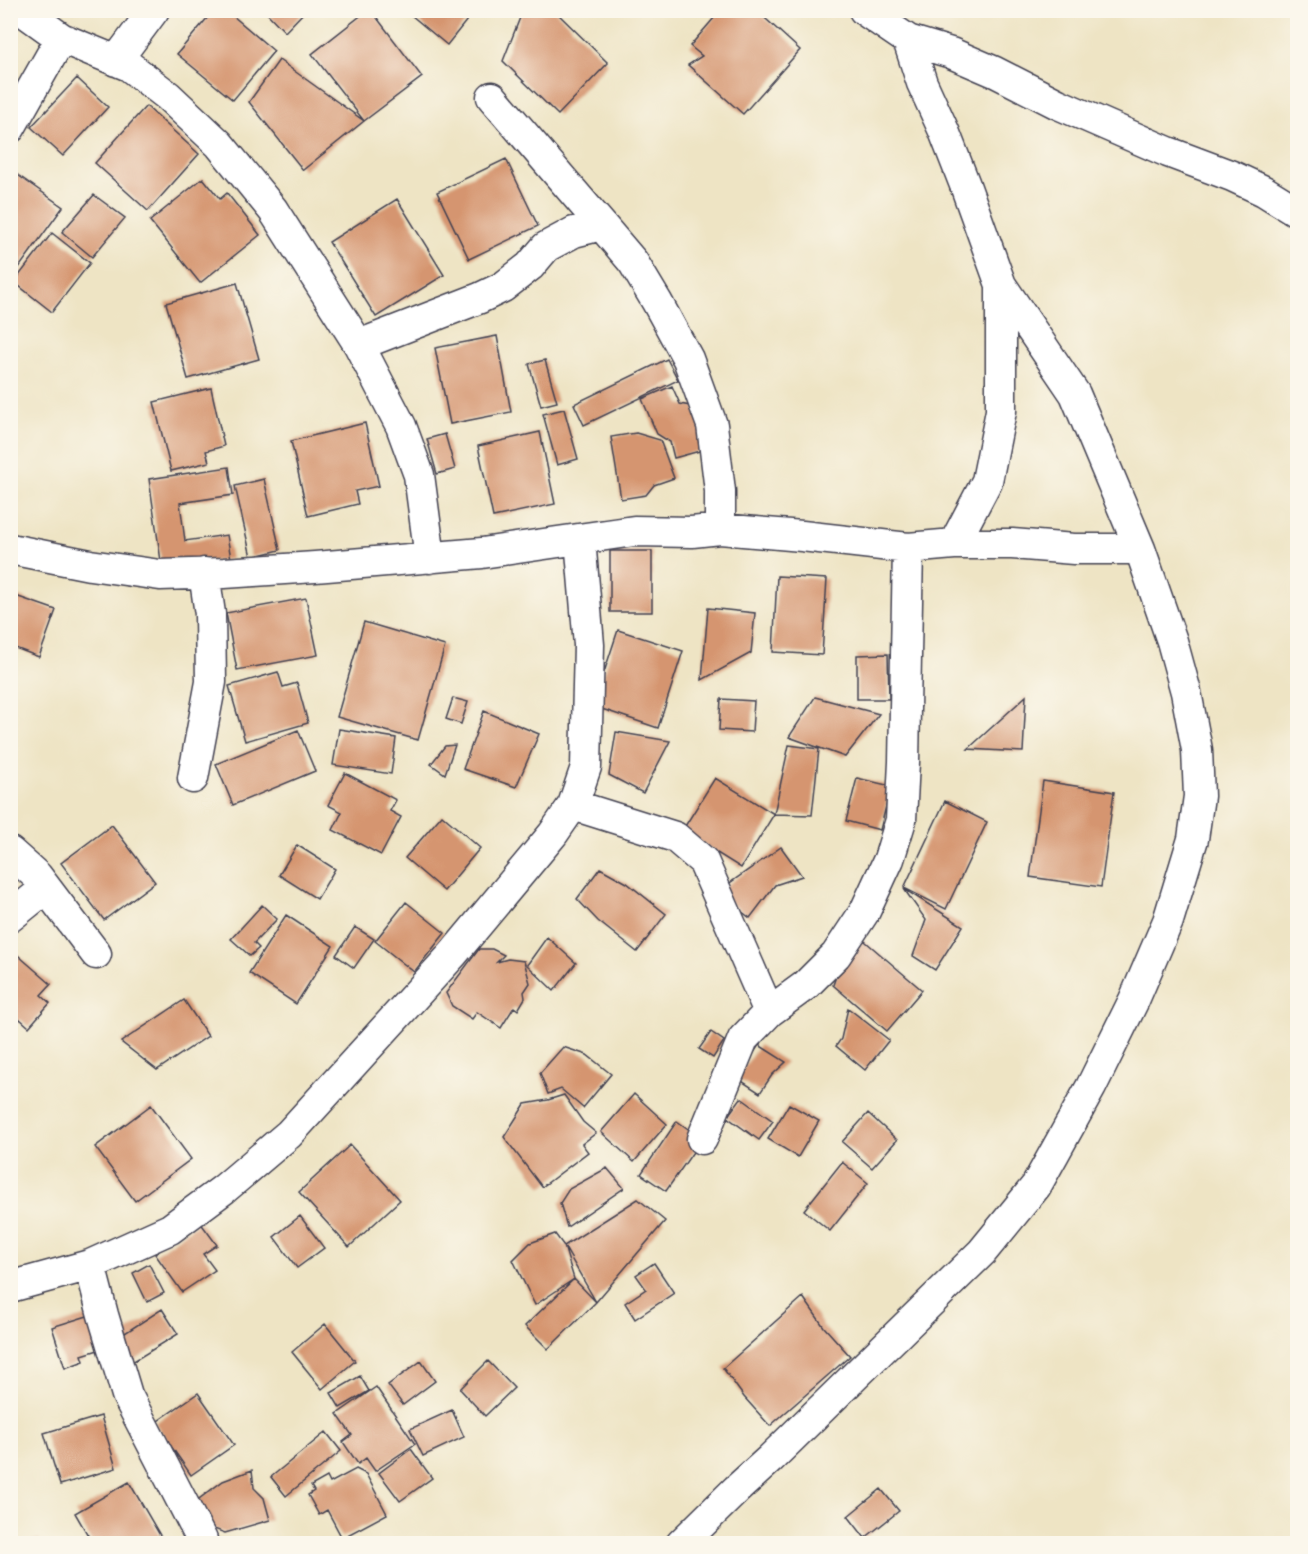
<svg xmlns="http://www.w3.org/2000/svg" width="1308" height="1554" viewBox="0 0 1308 1554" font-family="Dekko,sans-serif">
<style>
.building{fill:#d5956f}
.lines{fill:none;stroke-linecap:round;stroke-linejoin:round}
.minor-casing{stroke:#413f50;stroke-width:33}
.minor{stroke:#fff;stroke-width:30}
</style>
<rect width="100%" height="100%" fill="#fbf7ec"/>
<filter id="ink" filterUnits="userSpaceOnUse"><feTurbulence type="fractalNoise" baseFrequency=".0167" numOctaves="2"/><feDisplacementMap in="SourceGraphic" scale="12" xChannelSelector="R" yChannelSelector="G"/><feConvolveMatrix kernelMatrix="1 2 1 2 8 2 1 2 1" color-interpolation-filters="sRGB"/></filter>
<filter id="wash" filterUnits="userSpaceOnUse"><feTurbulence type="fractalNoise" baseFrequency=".008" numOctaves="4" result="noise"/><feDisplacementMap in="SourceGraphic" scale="24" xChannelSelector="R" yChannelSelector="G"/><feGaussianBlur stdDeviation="1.35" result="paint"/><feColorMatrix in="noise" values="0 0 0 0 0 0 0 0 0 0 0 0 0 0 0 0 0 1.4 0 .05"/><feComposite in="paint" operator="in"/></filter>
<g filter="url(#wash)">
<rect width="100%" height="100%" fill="#eee4c4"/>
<g id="blocks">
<path class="building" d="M214,10H226L274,51L233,100L177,54Z
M264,10H306L285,32Z
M368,10H371L422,77L364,121L312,54Z
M405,10H475L447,45Z
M523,10H554L608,63L558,115L503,61Z
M721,10H756L800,50L743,114L688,65L702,56L690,46Z
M279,60L364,121L303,170L249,102Z
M77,78L108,107L63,156L31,127Z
M146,106L199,154L148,211L95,163Z
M506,159L538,226L469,259L437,192Z
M12,171L63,207L10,280V173Z
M203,178L220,199L227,193L260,235L200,283L150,221Z
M94,195L125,218L92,257L62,232Z
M397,199L444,275L376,317L329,242Z
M52,233L90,263L52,312L14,282Z
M237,283L259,359L188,379L166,303Z
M497,336L511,412L450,424L435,348Z
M667,359L678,380L584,425L574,404Z
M545,360L557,402L541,406L529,364Z
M672,386L680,404L695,407L707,449L674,458L670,442L657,434L642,399Z
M211,388L224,446L206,451L209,462L171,471L154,402Z
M564,409L578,459L557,465L543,414Z
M365,423L379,486L355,491L358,504L308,516L291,441Z
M540,432L555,504L493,517L478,446Z
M636,433L660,440L674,478L654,485L646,495L621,499L611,437Z
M445,434L455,469L437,474L427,439Z
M229,467L233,495L180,503L185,541L227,535L231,559L162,568L149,479Z
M264,479L280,550L251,557L235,486Z
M610,551H652V612H610Z
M777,576L827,579L822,655L773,652Z
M10,594L56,610L39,657L10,646Z
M306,598L318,655L237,670L226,613Z
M708,608L755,613L751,653L702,680Z
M364,622L445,646L418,740L337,717Z
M618,630L683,651L658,728L593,706Z
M888,654L889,699H857V655Z
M278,672L283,687L297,683L308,723L245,741L229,686Z
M1026,696L1023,752L968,749Z
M815,697L879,714L845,757L789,737Z
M453,698L468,702L461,724L446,719Z
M721,699L754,701L752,732L719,730Z
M484,711L539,734L516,787L463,769Z
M339,729L396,738L391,774L333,765Z
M298,730L315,771L233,805L216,764Z
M616,732L670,741L643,793L609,775Z
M455,745L445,774L431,764L445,746Z
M789,745L819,749L812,815L774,814L741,868L682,831L715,778L774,814Z
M345,773L396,800L390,811L401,817L381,855L333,830L342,812L328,805Z
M857,778L891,786L880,830L846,821Z
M1043,781L1114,792L1101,887L1030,877Z
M945,801L987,822L946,909L904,888Z
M442,815L480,848L444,891L405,858Z
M112,825L155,882L104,920L61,863Z
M297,845L335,869L317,899L279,875Z
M781,847L802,876L775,885L750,918L717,892Z
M600,868L627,883L666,914L637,952L598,921L577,899Z
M904,889L963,926L935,970L913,956L926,920Z
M406,902L445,933L414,972L375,941Z
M262,905L277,919L254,943L259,948L250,956L231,939Z
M286,915L333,946L296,1004L249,973Z
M355,927L374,939L354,968L336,955Z
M852,930L922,990L887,1031L833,985Z
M547,937L576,963L554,991L527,965Z
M479,949H492L504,955L497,962L508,959L524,961L530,983L524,992L525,998L518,1010L514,1007L501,1028L477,1012L472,1019L452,1006L446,993Z
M12,950L51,984L41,995L50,1003L29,1027L20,1019L10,1029V951Z
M184,1000L208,1036L157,1070L121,1042Z
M848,1008L889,1040L865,1070L836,1046L841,1039Z
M711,1032L724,1041L713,1058L699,1049Z
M759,1045L786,1062L772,1075L760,1093L737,1078Z
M563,1047L587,1055L611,1074L583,1108L561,1089L548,1094L540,1073Z
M634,1094L667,1124L634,1162L601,1132Z
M564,1095L583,1122L596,1133L582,1144L588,1152L542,1187L504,1137L525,1104L548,1100Z
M741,1098L773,1121L759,1140L727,1117Z
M789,1104L819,1121L798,1157L768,1139Z
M151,1105L191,1159L135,1201L95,1147Z
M868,1113L897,1140L872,1168L842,1142Z
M677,1121L702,1139L666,1191L641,1174Z
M350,1145L400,1200L349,1247L299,1192Z
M842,1162L868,1183L830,1231L804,1210Z
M607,1168L624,1188L567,1227L560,1203L569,1189Z
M638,1199L665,1221L596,1302L548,1349L525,1326L574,1279L596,1302L564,1246Z
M300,1216L324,1248L297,1268L274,1237Z
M200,1222L217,1245L203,1254L215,1270L182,1292L155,1254Z
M555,1234L564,1246L574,1279L535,1305L513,1260L530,1243Z
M654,1263L674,1293L635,1319L625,1303L646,1289L636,1275Z
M149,1264L164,1293L147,1302L133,1273Z
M803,1297L824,1327L850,1356L770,1426L744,1397L723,1368Z
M162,1309L178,1334L129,1364L114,1340Z
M97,1313L108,1347L82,1355L84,1361L65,1368L52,1327Z
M325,1324L355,1361L322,1389L292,1352Z
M421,1361L435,1381L403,1405L388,1385Z
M488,1361L514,1388L485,1416L460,1389Z
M360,1376L369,1391L340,1408L331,1393Z
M376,1387L415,1444L375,1471L366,1458L358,1464L343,1442L352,1435L337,1414Z
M198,1393L234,1445L191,1475L155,1423Z
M452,1410L464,1437L423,1456L410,1429Z
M101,1416L116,1468L60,1485L44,1433Z
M326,1432L341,1451L286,1496L271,1477Z
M411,1449L432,1478L400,1501L379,1473Z
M356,1469L366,1474L387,1514L342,1538L327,1510L319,1515L308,1495L314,1491L311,1486L327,1477L330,1483Z
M252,1470L254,1488L264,1498L270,1520L225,1533L214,1529L195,1502L223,1481Z
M129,1482L161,1537L149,1544H93L75,1513Z
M881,1489L899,1511L865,1538L848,1516Z
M39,1539L41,1544H25V1543Z"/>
</g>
</g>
<g filter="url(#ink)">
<use href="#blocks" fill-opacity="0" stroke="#413f50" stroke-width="1.5"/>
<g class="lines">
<defs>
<path id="minor" d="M22,10L61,38L129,66L168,96L219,144L273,210L359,345L401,426L419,475L430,558
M864,10L908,40L951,53L995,72L1058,104L1168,152L1232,176L1264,191L1298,212
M908,40L922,83L944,131L965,185L1001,285V411L987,481L954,544
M116,61L154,10
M492,97L599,222
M10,128L61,38
M359,345L480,298L503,287L530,266L546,247L574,232L590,228L599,222L633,262L657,302L688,359L712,425L720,491V529
M10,549L90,565L160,575L224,573L315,567L482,553L634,531L692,532L720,529L802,536L908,548L954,544H1012L1074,549H1140
M193,778L211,682L210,614L204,573
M573,805L675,837L703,861L769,1012
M10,852L37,876L96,954
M10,917L46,888
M702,1139L743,1039L769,1012L806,985L836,955L865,911L889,859L901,820L904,762L908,548
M90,1265L103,1315L127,1395L202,1540
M10,1287L90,1265L170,1229L224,1189L289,1134L453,954L553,834L573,805L586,767L589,645L580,539
M681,1544L737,1489L770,1459L982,1252L1036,1186L1091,1087L1134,1000L1168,921L1193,839L1199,796L1197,750L1186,692L1172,641L1140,549L1075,394L1001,285"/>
</defs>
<use href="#minor" class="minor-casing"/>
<use href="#minor" class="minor"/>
</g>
</g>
<rect width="1308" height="1554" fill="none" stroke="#fbf7ec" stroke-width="36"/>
</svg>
